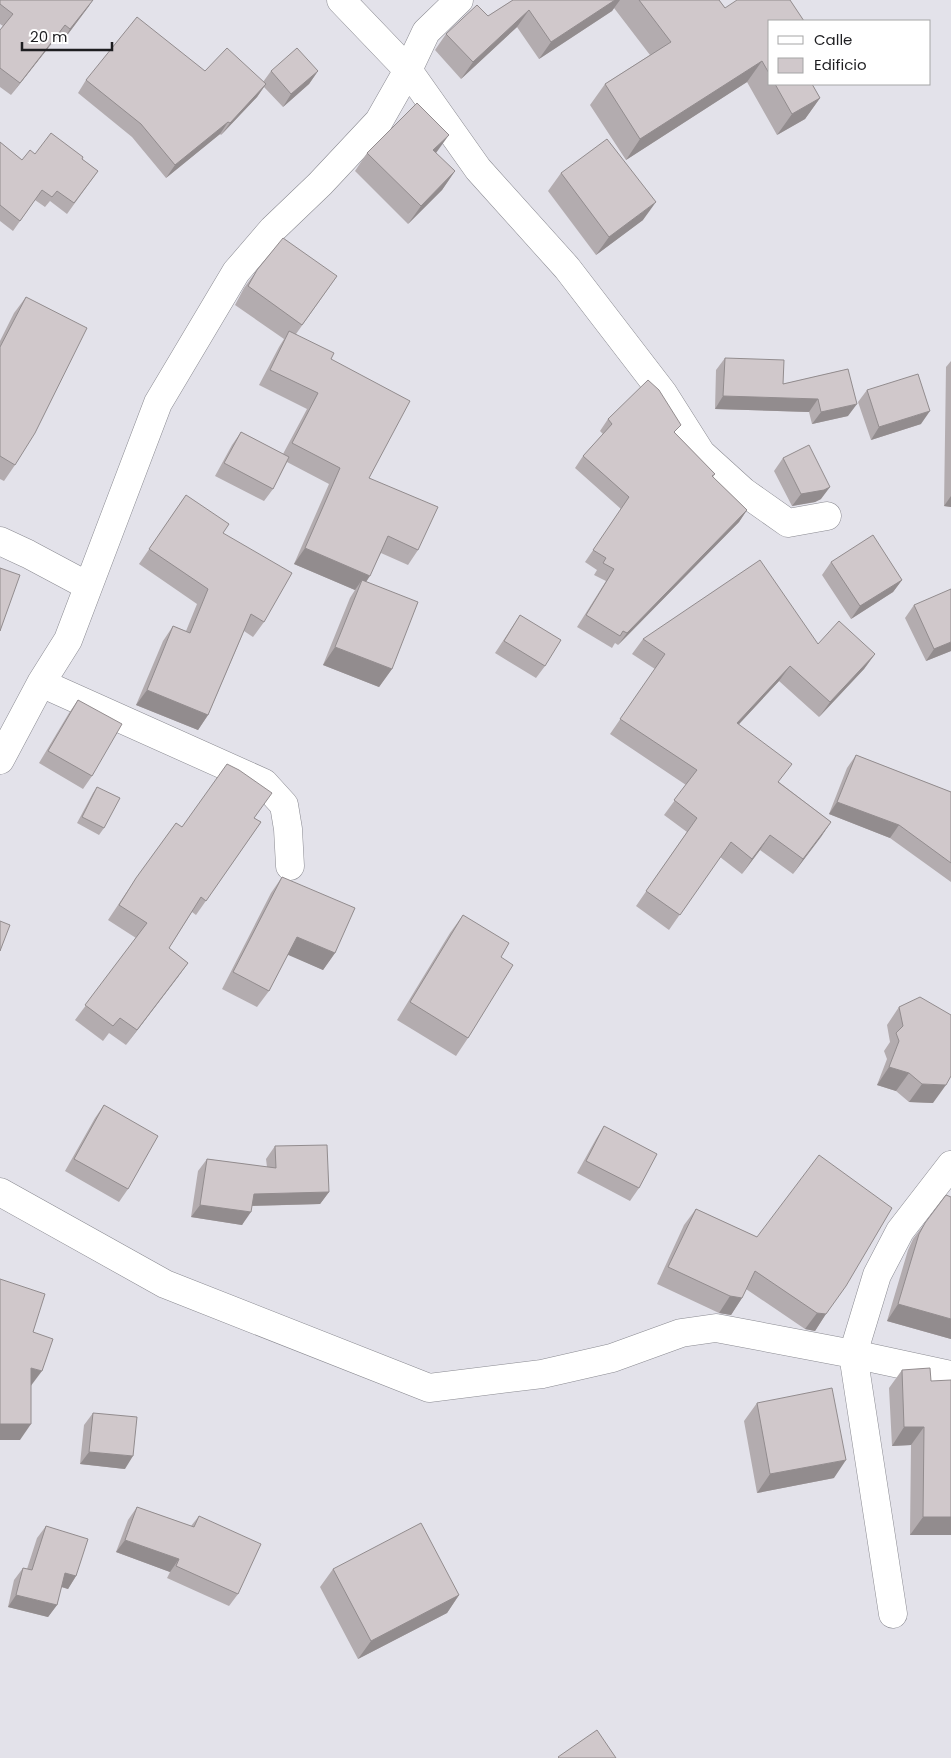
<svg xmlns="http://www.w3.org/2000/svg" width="951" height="1758" viewBox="0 0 951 1758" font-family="Poppins,sans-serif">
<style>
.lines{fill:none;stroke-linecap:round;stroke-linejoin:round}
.minor-casing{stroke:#8a8a91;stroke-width:29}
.minor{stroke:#fff;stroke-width:28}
.wall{fill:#b3acaf}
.shaded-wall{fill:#928c8e}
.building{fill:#d0c8cb;stroke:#928c8e}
</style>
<rect width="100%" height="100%" fill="#e3e2ea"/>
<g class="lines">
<defs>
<path id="minor" d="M341,0L408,70L478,169L567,268L663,393L701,453L744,492L788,523L827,516
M0,541L28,554L88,586
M41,683L264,783L284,805L288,829L290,866
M0,760L41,683L68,640L158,403L236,272L273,229L320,184L379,121L408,70L426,32L459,0
M0,1192L165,1284L429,1388L542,1374L612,1358L681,1333L716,1328L853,1354L951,1375
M893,1614L853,1354L877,1275L900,1231L951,1165"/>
</defs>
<use href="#minor" class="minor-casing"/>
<use href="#minor" class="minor"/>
</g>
<path class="wall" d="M0,0L89,6L62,42L56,38L11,95L0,87V30L3,26L0,24Z
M513,0H719L725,8L770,21V84H812L820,98L805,119L777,135L747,82L626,160L590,105L605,84L650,55L614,8L612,11L539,59L517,27L461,79L435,50L446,34L488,16Z
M271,71H318L309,84L283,107L264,87L257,97L221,135L220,134L166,178L132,137L78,93L86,80L263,82Z
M0,142L22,160L35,154L82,159L98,171L67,214L50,201L45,207L35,200L13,231L0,221Z
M367,153L455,171L442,190L408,224L355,171Z
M561,173L643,220L596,255L548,191Z
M257,270L337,276L296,334L331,359L369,478L418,550L408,565L381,553L366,582L392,669L379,687L323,665L350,598L355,590L294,564L329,484L287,462L273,489L264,501L215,476L232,445L241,432L283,454L307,409L259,385L279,347L284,339L235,305L244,288Z
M26,297L15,465L4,481L0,479V341L14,313Z
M725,358L783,384L848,369V416L812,424L809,412L715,409L716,370Z
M951,361V507L944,506L946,367Z
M867,390L921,424L871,440L858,402Z
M608,419L675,433L715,474L713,477L747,510L739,522L618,645L615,643L612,648L577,627L606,581L594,575L597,570L585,562L621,509L575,468L583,456L603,434L600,431Z
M783,458L821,499L815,502L792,506L774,471Z
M186,495L223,533L264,622L253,637L244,631L208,715L198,730L136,705L163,641L173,626L186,631L197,604L139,564Z
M831,562L902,580L893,592L851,619L822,575Z
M914,605L951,651L926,661L905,618Z
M520,615L545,666L536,678L495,653Z
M643,639L818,644L875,654L864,669L819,717L779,681L739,724L779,782L831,822L793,874L760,850L742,874L720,857L669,930L636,906L687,832L664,815L686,785L610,734L655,669L632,654Z
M78,700L92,776L83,789L39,763L69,713Z
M856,755L951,792V882L890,838L829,814L847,768Z
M97,787L104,828L99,835L77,823L93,793Z
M254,818L261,822L196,915L192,912L169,948L188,963L126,1045L109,1033L103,1041L75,1020L136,938L108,920L126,893L176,823L182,827Z
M282,877L335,953L323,970L288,954L269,991L257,1007L222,989L271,893Z
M463,915L501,957L468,1038L456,1056L397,1020L450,933Z
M899,1007L933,1103L909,1102L896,1091L877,1085L887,1059L884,1051L890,1042L887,1025Z
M104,1105L128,1189L119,1202L65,1171L95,1118Z
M604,1126L639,1188L630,1201L577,1173L596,1139Z
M275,1146L329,1192L320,1204L252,1206L242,1225L191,1217L198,1171L207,1159L267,1167L266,1159Z
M892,1208L815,1331L805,1329L746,1289L742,1298L731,1315L719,1313L657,1284L684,1225L696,1209L757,1237Z
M925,1223L951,1339L887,1321L908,1250L913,1239Z
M902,1370L931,1381L951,1535H910L911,1445L892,1446L889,1388Z
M757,1403L834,1478L757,1493L744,1421Z
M93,1413L125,1469L80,1464L84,1425Z
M137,1507L191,1526L199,1516L238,1594L229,1606L167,1578L170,1572L116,1552L128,1520Z
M46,1526L76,1576L68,1589L61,1587L57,1605L48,1617L8,1607L14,1580L23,1568L27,1569L37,1538Z
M333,1569L459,1595L447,1613L358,1659L320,1587Z"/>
<path class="shaded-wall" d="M93,0L89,6L62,42L70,29Z
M615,0H620L612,11L539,59L551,42Z
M529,10L517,27L461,79L473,62Z
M65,25L56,38L11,95L20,83Z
M762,61L747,82L626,160L640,139Z
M318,71L309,84L283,107L291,94Z
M266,84L257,97L221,135L230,123Z
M820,98L805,119L777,135L792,114Z
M228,122L220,134L166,178L175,165Z
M449,135L436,153L433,150Z
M455,171L442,190L408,224L421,206Z
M656,202L643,220L596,255L609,237Z
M723,396L818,399L809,412L715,409Z
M857,404L848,416L812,424L821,412Z
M930,411L921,424L871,440L879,427Z
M830,487L821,499L815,502L792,506L801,494Z
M951,496V507L944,506Z
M747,510L739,522L618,645L627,633Z
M305,548L370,576L359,592L362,580L355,590L294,564Z
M902,580L893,592L851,619L860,606Z
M951,642V651L926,661L934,649Z
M335,647L392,669L379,687L323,665Z
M875,654L864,669L819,717L830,702Z
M790,666L779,681L726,738L737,723Z
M147,690L208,715L198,730L136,705Z
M837,802L899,825L890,838L829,814Z
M831,822L821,837L793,874L803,859Z
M770,835L760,850L742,874L752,859Z
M297,937L335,953L323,970L286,954Z
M188,963L178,977L126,1045L137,1030Z
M889,1067L909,1073L896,1091L877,1085Z
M922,1084L946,1085L933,1103L909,1102Z
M329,1192L320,1204L245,1206L254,1194Z
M200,1205L251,1212L242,1225L191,1217Z
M730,1296L742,1298L731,1315L719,1313Z
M898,1304L951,1319V1339L887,1321Z
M817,1313L826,1314L815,1331L805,1329Z
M31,1368L42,1371L30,1387Z
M0,1424H31L20,1440H0Z
M904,1427H924L911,1445L892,1446Z
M89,1452L133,1456L125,1469L80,1464Z
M846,1460L834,1478L757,1493L770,1474Z
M923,1517H951V1535H910Z
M125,1540L179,1559L170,1572L116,1552Z
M65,1573L76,1576L68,1589L56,1585Z
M16,1595L57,1605L48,1617L8,1607Z
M459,1595L447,1613L358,1659L371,1641Z"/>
<path class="building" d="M0,0H93L70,29L65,25L20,83L0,68V30L13,14L0,4Z
M513,0H615L551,42L529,10L473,62L446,34L477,5L488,16Z
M639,0H719L725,8L737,0H790L804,21H770V75L762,61L640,139L605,84L671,42Z
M137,17L205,71L227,48L266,84L230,123L228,122L175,165L141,124L86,80Z
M297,48L318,71L291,94L271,71Z
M775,84H812L820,98L792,114Z
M417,103L449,135L433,150L455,171L421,206L367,153Z
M51,133L83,157L82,159L98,171L74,203L57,191L52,197L42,190L20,221L0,205V142L22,160L30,150L35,154Z
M607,139L656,202L609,237L561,173Z
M283,238L337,276L302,325L248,286L257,270Z
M26,297L87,328L35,433L15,465L0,456V347Z
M289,331L334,353L331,359L410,401L369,478L438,507L418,550L388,536L370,576L305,548L340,468L292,443L318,393L270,370Z
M725,358L784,360L783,384L848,369L857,404L821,412L818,399L723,396Z
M918,374L930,411L879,427L867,390Z
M648,380L659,390L681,425L674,432L715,474L712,476L747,510L627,633L623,631L620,636L586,615L614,569L603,563L606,558L593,550L629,497L583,456L612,424L608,419Z
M241,432L289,457L273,489L224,463Z
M809,445L830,487L824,490L801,494L783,458Z
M186,495L229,524L223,533L292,573L264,622L251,614L208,715L147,690L173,626L190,633L208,589L149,549Z
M873,535L902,580L860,606L831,562Z
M760,560L818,644L839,621L875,654L830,702L790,666L737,723L792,764L778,782L831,822L803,859L770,835L752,859L731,842L680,915L646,891L697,818L674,800L697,770L620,719L665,654L643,639Z
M0,568L20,575L0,631Z
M362,580L418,602L392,669L335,647Z
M951,589V642L934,649L914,605Z
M520,615L561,640L545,666L504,641Z
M78,700L122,724L92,776L48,751Z
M856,755L951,792V863L899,825L837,802Z
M227,764L239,770L272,793L254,818L261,822L206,901L201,897L169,948L188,963L137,1030L120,1018L113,1026L85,1005L147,923L119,905L136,878L176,823L182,827Z
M97,787L120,798L104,828L82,817Z
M282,877L355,908L335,953L297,937L269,991L233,972Z
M463,915L509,943L501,957L513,965L468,1038L410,1002Z
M0,921L10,925L0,951Z
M920,997L951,1015V1076L946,1085L922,1084L909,1073L889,1067L899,1041L896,1033L903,1026L899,1007Z
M104,1105L158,1136L128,1189L74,1159Z
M604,1126L657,1154L639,1188L586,1161Z
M327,1145L329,1192L254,1194L251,1212L200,1205L207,1159L276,1168L275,1146Z
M819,1155L892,1208L846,1286L826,1314L817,1313L755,1271L742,1298L730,1296L668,1267L696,1209L757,1237Z
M946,1195L951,1197V1319L898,1304L919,1234L925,1223Z
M0,1279L45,1294L33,1332L53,1339L42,1371L31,1368V1424H0Z
M930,1368L931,1381L951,1380V1517H923L924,1427H904L902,1370Z
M832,1388L846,1460L770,1474L757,1403Z
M93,1413L137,1417L133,1456L89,1452Z
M137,1507L194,1527L199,1516L261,1544L238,1594L176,1566L179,1559L125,1540Z
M421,1523L459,1595L371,1641L333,1569Z
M46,1526L88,1539L76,1576L65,1573L57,1605L16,1595L23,1568L32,1570Z
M597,1730L616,1758H559L558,1757Z"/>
<rect x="768" y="20" width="162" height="65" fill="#ffffff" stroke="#a5a5a6"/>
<rect x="778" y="36" width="25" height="8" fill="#ffffff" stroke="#a5a5a6"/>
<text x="814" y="45" font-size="15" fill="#1e1e21">Calle</text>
<rect x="778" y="58" width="25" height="15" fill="#d0c8cb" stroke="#a5a5a6"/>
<text x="814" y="70" font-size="15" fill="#1e1e21">Edificio</text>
<path d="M22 42v8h90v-8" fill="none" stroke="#1e1e21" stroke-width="2.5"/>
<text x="30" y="42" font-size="15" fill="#1e1e21" stroke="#ffffff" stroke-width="4" paint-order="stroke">20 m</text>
</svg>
